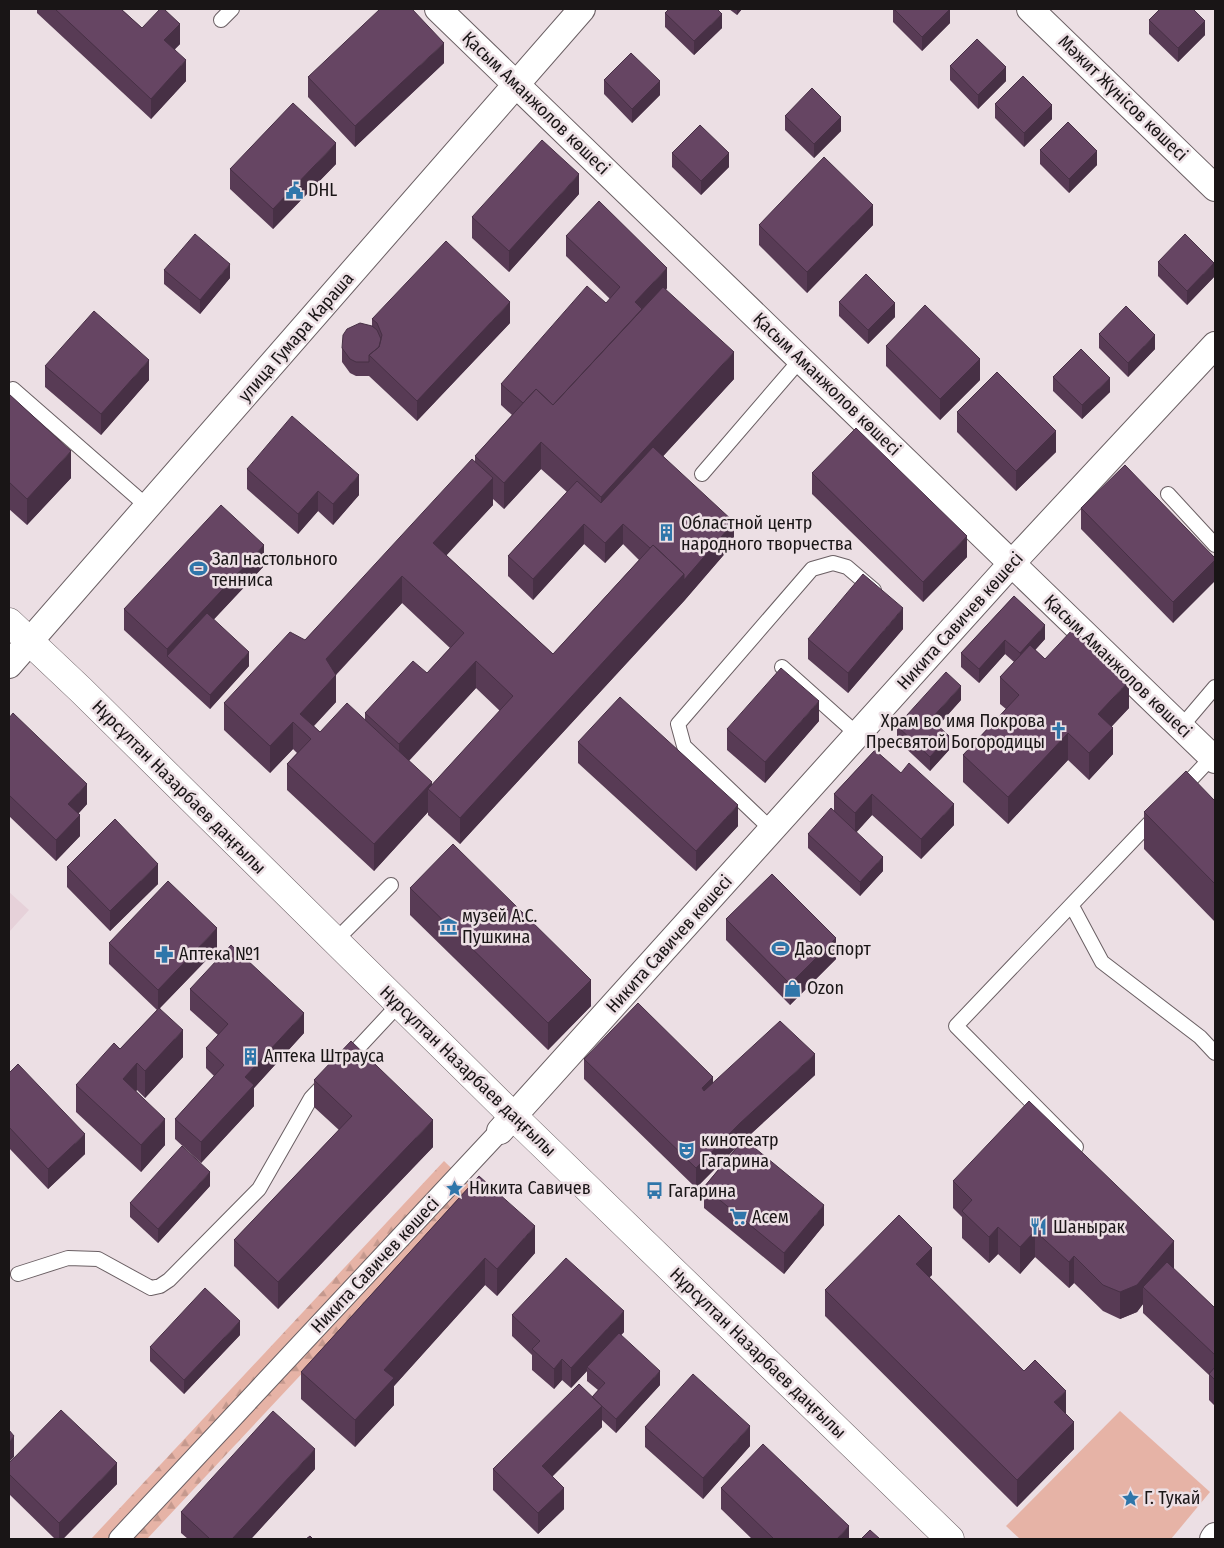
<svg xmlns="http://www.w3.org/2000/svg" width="1224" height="1548" viewBox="0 0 1224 1548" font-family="'Fira Sans Condensed',sans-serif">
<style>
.built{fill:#e6d1d9}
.green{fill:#e6b3a6}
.forest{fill:url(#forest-firs)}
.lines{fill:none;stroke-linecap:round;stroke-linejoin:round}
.service-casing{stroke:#6a5f63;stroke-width:16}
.pedestrian-casing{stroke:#6a5f63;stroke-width:22}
.minor-casing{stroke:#6a5f63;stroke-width:28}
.secondary-casing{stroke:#6a5f63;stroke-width:29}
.service{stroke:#fff;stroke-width:14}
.pedestrian{stroke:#fff;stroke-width:20}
.minor{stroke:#fff;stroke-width:26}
.secondary{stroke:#fff;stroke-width:28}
.wall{fill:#583b55;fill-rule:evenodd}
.shaded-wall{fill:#473045}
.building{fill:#664563;stroke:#473045}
.labels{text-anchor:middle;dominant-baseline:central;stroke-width:5;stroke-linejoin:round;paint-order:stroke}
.street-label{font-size:18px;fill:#191516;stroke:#ecdfe4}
.poi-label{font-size:18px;fill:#191516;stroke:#ecdfe4;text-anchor:start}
</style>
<defs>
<pattern id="forest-firs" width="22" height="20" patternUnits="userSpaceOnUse" patternTransform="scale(1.25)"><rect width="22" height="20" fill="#e6b3a6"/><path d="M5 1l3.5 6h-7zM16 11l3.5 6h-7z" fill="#c5998e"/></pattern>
</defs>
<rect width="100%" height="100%" fill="#ecdfe4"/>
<path class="built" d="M9,892L29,910L9,932Z"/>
<path class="green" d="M1120,1411L1210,1492L1171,1539H1020L1006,1526Z"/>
<path class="forest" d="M444,1161L474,1190L147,1539H91Z"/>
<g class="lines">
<defs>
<path id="service" d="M221,20L232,9
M13,389L148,507
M702,474L801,359
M1168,494L1215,545
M782,667L858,735
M1181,727L1215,687
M1180,791L1212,757
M772,830L684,746L678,724L812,569L833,563L847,567L874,590
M1072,906L1102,962L1200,1037L1215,1053
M335,941L391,885
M345,1062L399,1004
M1076,1147L956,1026L1156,816
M18,1274L68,1258L98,1259L151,1288L160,1286L169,1280L259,1189L311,1098L327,1081"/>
<path id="pedestrian" d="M119,1539L500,1131"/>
<path id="minor" d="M438,9L1215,760
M1030,9L1215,188
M9,665L582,9
M500,1131L1012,563L1215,345
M1213,1539L1215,1536"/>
<path id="secondary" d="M9,622L81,690L513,1116L950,1539"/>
</defs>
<use href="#service" class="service-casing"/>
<use href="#pedestrian" class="pedestrian-casing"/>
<use href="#minor" class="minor-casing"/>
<use href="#secondary" class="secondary-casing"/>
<use href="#service" class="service"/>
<use href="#pedestrian" class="pedestrian"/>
<use href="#minor" class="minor"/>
<use href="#secondary" class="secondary"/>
</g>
<path class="wall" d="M37,9H121L142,28L180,44L175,49L186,81L151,119L37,13Z
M729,9H742L737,15Z
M893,9H950V23L922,51L893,22Z
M665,13L722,28L694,55L665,27Z
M1149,20L1205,35L1178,62L1149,34Z
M444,63L355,147L308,97V77Z
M950,66L1006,81L978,109L950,80Z
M604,80L660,95L632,123L604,94Z
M995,104L1052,119L1024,147L995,118Z
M785,116L841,131L814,158L785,130Z
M1040,150L1097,165L1069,193L1040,164Z
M672,153L729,167L701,195L672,167Z
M336,164L273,229L230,189V169Z
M579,194L509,272L472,238V217Z
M759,225H873L807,293L759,245Z
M566,236L667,288L666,290L734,379L663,456L734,543L684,601L460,844L428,815V812L374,871L287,790V764L297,753L293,749L270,773L224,730V703L305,640L475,461V456L512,415L501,405V384L606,303L610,299L566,256ZM541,469L567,492L508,556V576L533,600L584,544L605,563L623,544L639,560L553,654L446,555L493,505V499L504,509ZM402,603L450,648L427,673L365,713V720L320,732L314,726L336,702V675ZM476,688L500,711L432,785L409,761Z
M1158,262L1214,277L1187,305L1158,276Z
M164,270L230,278L200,314L164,284Z
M839,302L895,317L868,344L839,316Z
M372,319L510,323L417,421L369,376H356L350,373L342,362V348L372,326Z
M1099,334L1155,349L1128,377L1099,348Z
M886,346L980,380L940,420L886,366Z
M45,366L149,380L101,435L45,387Z
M1053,377L1110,392L1082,419L1053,391Z
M9,394L71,478L27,525L9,509Z
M957,412L1056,452L1016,491L957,432Z
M247,469L359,495L333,525L318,511L298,534L247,489Z
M812,473L967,557L923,602L812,494Z
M1081,508L1215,558L1173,623L1081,529Z
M264,566L213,620L249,666L210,709L124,630V609Z
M1014,596L1045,639L1035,650L1045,659L1129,708L1112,726L1113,754L1089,780L1068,760L1008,824L963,782V755L1006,709L1000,704V677L1014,662L1005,654L979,683L961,667V653Z
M903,629L848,693L808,659V639Z
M961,700L938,726L949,750L930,771L897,740V726Z
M9,718L87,804L78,814L80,836L56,861L9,816Z
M819,721L765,783L727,750V729Z
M578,742L738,826L696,871L578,763Z
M875,750L954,825L921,859L872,815L856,832L883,871L860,896L808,848V834L834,811V794Z
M1215,801V922L1144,849V812Z
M67,867L158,884L110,931L67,887Z
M410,888L591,1006L548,1050L410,915Z
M726,919L836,959L790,1005L726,940Z
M109,943L217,949L160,1008L183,1057L145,1098L137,1090L136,1091L165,1145L141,1172L76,1112V1085L120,1049L157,1010L109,964Z
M190,989L304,1033L254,1088V1106L201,1163L175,1139V1119L214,1076L206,1068V1048L218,1035L190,1010Z
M584,1059L713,1083L815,1075L745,1139L824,1225L784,1274L704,1208V1187L740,1143L696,1188L584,1079Z
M9,1073L85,1154L48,1189L9,1148Z
M314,1080L433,1147L278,1309L234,1266V1240L339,1130L314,1107Z
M479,1176L535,1253L497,1296L485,1285L394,1386V1405L355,1447L301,1399V1372Z
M953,1181L1174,1268L1173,1269L1215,1308V1406L1209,1400V1375L1143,1313V1304L1137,1312L1120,1319L1103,1311L1074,1283L1069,1288L1035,1257L1020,1274L998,1254L989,1263L962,1238V1217L953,1208Z
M210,1186L158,1243L130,1217V1203Z
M932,1275L929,1277L1066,1414L1074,1449L1017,1507L825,1316V1290Z
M512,1315L624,1332L621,1335L660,1385L616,1433L602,1420V1427L552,1476L564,1509L538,1534L493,1490V1469L592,1397L598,1390L587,1381V1371L571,1388L562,1380L554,1389L532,1370V1355L512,1336Z
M240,1335L184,1394L150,1361V1347Z
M645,1427L750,1446L703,1499L645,1447Z
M9,1463L117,1484L63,1539H55L9,1494Z
M315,1469L251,1539H188L181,1533V1512Z
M721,1488L849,1539H752L721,1509Z"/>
<path class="shaded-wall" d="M737,9H742L737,15Z
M950,9V23L922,51V37Z
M722,14V28L694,55V41Z
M1205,21V35L1178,62V48Z
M180,24V44L164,60V40Z
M444,43V63L355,147V126Z
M186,60V81L151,119V99Z
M1006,67V81L978,109V95Z
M660,81V95L632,123V109Z
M1052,105V119L1024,147V133Z
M841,117V131L814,158V144Z
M336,143V164L273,229V209Z
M1097,151V165L1069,193V179Z
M729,153V167L701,195V181Z
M579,174V194L509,272V251Z
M873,205V225L807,293V272Z
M1214,263V277L1187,305V291Z
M230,264V278L200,314V300Z
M667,268V288L645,311L635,302Z
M510,302V323L417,421V401Z
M895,303V317L868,344V330Z
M1155,335V349L1128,377V363Z
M734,352V379L601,524V497Z
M980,359V380L940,420V399Z
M149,360V380L101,435V414Z
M1110,378V392L1082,419V405Z
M1056,431V452L1016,491V471Z
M541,442V469L504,509V483Z
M71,451V478L27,525V499Z
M359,475V495L333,525V504Z
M493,478V505L433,570V543Z
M318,491V511L298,534V514Z
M734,522V543L684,601L460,844V818L684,574Z
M584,524V544L533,600V579Z
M623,524V544L605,563V543Z
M967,536V557L923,602V582Z
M264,545V566L174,662L167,656V649Z
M1215,560V581L1173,623V602Z
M402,576V603L326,685V659Z
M903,608V629L848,693V673Z
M1045,625V639L1020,667V653Z
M1005,640V654L979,683V669Z
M249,652V666L210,709V695Z
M476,661V688L399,771V744Z
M336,675V702L306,734L300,714Z
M1129,681V708L1098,741V714Z
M961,686V700L931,733V719Z
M819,701V721L765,783V762Z
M293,722V749L270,773V746Z
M1113,728V754L1089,780V753Z
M1068,733V760L1008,824V797Z
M949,736V750L930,771V757Z
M432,782V792L428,789V812L374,871V844Z
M87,784V804L68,825V804Z
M872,794V815L855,834V813Z
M954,804V825L921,859V839Z
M738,805V826L696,871V851Z
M80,815V836L56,861V840Z
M883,857V871L860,896V882Z
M158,864V884L110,931V911Z
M217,928V949L158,1010V990Z
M836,938V959L790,1005V984Z
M591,980V1006L548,1050V1023Z
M304,1013V1033L254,1088V1106L201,1163V1142L245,1077Z
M183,1030V1057L145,1098V1071Z
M815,1054V1075L739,1145L696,1188V1168L739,1124Z
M137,1063V1090L123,1106V1079Z
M713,1077V1097L702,1109V1088Z
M165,1119V1145L141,1172V1145Z
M433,1120V1147L278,1309V1282Z
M85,1134V1154L48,1189V1169Z
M210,1172V1186L158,1243V1229Z
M824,1205V1225L784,1274V1253Z
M535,1226V1253L497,1296V1269Z
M998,1227V1254L989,1263V1237Z
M1035,1231V1257L1020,1274V1247Z
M1174,1241V1268L1151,1294L1143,1287V1304L1137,1312L1120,1319V1292Z
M932,1248V1275L916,1291V1264Z
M1074,1256V1283L1069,1288V1262Z
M485,1258V1285L394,1386V1405L355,1447V1420L384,1370Z
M624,1311V1332L589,1368L587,1367V1371L571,1388V1368Z
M240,1321V1335L184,1394V1380Z
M562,1359V1380L554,1389V1369Z
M660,1371V1385L616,1433V1419Z
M1066,1391V1417L1054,1402Z
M602,1406V1427L542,1487V1466Z
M1074,1422V1449L1017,1507V1480Z
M750,1426V1446L703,1499V1478Z
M14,1436V1457L9,1462V1442Z
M315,1449V1469L251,1539H232Z
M117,1463V1484L63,1539H59V1523Z
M564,1488V1509L538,1534V1513Z
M849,1526V1539H837Z"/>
<path class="building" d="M55,9H121L142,28L160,9H164L180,24L164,40L186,60L151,99Z
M380,9H412L444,43L355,126L308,77Z
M669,9H717L722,14L694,41L665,13Z
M894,9H950L922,37Z
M1160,9H1193L1205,21L1178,48L1149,20Z
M977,39L1006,67L978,95L950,66Z
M631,53L660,81L632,109L604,80Z
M1023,76L1052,105L1024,133L995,104Z
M812,88L841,117L814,144L785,116Z
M293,103L336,143L273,209L230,169Z
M1068,122L1097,151L1069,179L1040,150Z
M700,125L729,153L701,181L672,153Z
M542,140L579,174L509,251L472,217Z
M824,157L873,205L807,272L759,225Z
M599,201L667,268L635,302L642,309L553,405L536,389L523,403L501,384L587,286L606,303L620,287L566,236Z
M195,234L230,264L200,300L164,270Z
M1185,234L1214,263L1187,291L1158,262Z
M446,241L510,302L417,401L369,355L379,347L382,335L377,323L372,319Z
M866,274L895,303L868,330L839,302Z
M663,287L734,352L601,497L541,442L504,483L475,456L536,389L553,405Z
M925,305L980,359L940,399L886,346Z
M1126,306L1155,335L1128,363L1099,334Z
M94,311L149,360L101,414L45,366Z
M360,323L372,326L377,330L381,339L379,347L369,355V362H356L350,359L342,348L343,335L347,329Z
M1081,349L1110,378L1082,405L1053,377Z
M997,372L1056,431L1016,471L957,412Z
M9,394L71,451L27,499L9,482Z
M292,416L359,475L333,504L318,491L298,514L247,469Z
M856,428L967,536L923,582L812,473Z
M653,447L734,522L684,580V574L653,545L650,548L623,524L605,543L584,524L533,579L508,556L577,481L601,503Z
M472,459L493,478L433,543L553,654L653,545L684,574L460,818L428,789L513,696L476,661L399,744L365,713L413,661L427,673L464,633L402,576L326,659L336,675L300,714L320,732L347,703L432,782L374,844L287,764L311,739L293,722L270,746L224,703L290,632L305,640Z
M1125,465L1215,558V560L1173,602L1081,508Z
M221,505L264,545L167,649L124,609Z
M863,574L903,608L848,673L808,639Z
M1014,596L1045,625L1020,653L1005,640L979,669L961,653Z
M207,613L249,652L210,695L167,656Z
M1073,629L1129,681L1098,714L1113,728L1089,753L1068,733L1008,797L963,755L1019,695L1000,677L1030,645L1045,659Z
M781,668L819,701L765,762L727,729Z
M946,672L961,686L931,719L949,736L930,757L897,726Z
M620,697L738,805L696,851L578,742Z
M13,713L87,784L68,804L80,815L56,840L9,795V718Z
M875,750L901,773L909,763L954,804L921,839L872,794L855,813L834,794Z
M1186,771L1215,801V884L1144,812Z
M831,808L883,857L860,882L808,834Z
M115,819L158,864L110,911L67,867Z
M453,844L591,980L548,1023L410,888Z
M772,874L836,938L790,984L726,919Z
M168,881L217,928L158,990L109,943Z
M231,945L304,1013L245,1077L254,1085L201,1142L175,1119L224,1065L206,1048L228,1024L190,989Z
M638,1003L713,1077L702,1088L704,1091L780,1021L815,1054L739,1124L696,1168L584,1059Z
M159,1008L183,1030L145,1071L137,1063L123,1079L165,1119L141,1145L76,1085L114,1043L120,1049Z
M351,1041L433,1120L278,1282L234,1240L352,1116L314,1080Z
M18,1064L85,1134L48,1169L9,1127V1073Z
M1029,1101L1174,1241L1137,1285L1120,1292L1103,1285L1074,1256L1069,1262L1035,1231L1020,1247L998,1227L989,1237L962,1211L972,1200L953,1181Z
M744,1139L824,1205L784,1253L704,1187Z
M182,1146L210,1172L158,1229L130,1203Z
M479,1176L535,1226L497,1269L485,1258L384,1370L394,1378L355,1420L301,1372Z
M899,1215L932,1248L916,1264L1024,1371L1035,1360L1066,1391L1054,1402L1074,1422L1017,1480L825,1290Z
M566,1258L624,1311L571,1368L562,1359L554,1369L532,1349L540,1341L512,1315Z
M1167,1262L1215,1308V1355L1143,1287Z
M205,1288L240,1321L184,1380L150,1347Z
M619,1333L660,1371L616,1419L592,1397L605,1383L587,1367Z
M1215,1367V1380L1209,1374Z
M693,1374L750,1426L703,1478L645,1427Z
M579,1384L602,1406L542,1466L564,1488L538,1513L493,1469Z
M61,1410L117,1463L59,1523L9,1474V1463Z
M273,1411L315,1449L232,1539H210L181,1512Z
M9,1430L14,1436L9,1442Z
M763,1444L849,1526L837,1539H774L721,1488Z
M870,1530L880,1539H861Z
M310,1536L313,1539H306Z"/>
<defs>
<symbol id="civic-bare" viewBox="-9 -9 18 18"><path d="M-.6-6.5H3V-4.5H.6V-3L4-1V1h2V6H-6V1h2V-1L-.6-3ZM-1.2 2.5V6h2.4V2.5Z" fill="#2f76aa" stroke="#ecdfe4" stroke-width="2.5" paint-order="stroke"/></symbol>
<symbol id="building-bare" viewBox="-9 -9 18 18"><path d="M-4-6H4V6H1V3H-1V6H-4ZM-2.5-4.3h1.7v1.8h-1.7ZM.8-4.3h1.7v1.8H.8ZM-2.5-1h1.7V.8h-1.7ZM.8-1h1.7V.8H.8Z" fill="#2f76aa" stroke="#ecdfe4" stroke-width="2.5" paint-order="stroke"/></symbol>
<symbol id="stadium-bare" viewBox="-9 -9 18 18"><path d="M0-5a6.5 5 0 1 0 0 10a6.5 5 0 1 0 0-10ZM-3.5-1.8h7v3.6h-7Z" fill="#2f76aa" stroke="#ecdfe4" stroke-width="2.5" paint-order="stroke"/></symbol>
<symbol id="church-bare" viewBox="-9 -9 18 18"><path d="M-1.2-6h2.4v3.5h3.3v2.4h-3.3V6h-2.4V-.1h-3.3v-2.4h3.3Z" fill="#2f76aa" stroke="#ecdfe4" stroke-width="2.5" paint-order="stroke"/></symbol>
<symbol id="museum-bare" viewBox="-9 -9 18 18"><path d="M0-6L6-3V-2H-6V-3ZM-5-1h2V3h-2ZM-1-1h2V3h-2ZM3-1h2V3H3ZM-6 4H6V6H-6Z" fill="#2f76aa" stroke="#ecdfe4" stroke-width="2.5" paint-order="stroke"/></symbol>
<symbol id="pharmacy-bare" viewBox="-9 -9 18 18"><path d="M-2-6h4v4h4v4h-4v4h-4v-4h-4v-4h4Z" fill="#2f76aa" stroke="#ecdfe4" stroke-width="2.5" paint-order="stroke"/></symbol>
<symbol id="shop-bare" viewBox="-9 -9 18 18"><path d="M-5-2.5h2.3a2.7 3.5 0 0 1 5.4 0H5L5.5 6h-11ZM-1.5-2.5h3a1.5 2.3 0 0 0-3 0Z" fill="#2f76aa" stroke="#ecdfe4" stroke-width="2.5" paint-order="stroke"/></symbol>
<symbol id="theatre-bare" viewBox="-9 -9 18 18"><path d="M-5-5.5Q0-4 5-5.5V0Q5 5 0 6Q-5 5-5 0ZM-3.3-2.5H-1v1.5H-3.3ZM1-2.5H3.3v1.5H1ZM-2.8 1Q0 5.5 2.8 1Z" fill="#2f76aa" stroke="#ecdfe4" stroke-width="2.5" paint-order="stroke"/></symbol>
<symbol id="sight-bare" viewBox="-9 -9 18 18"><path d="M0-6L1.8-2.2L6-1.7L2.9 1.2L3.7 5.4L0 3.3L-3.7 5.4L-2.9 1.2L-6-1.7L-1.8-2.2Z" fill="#2f76aa" stroke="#ecdfe4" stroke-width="2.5" paint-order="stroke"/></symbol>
<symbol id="bus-bare" viewBox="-9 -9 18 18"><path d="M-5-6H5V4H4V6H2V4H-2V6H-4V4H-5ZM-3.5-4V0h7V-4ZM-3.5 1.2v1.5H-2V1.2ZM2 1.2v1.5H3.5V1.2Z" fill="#2f76aa" stroke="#ecdfe4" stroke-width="2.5" paint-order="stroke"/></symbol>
<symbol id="supermarket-bare" viewBox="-9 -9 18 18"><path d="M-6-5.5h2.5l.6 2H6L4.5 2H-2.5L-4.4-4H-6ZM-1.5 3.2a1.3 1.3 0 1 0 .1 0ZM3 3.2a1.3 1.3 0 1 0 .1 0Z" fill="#2f76aa" stroke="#ecdfe4" stroke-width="2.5" paint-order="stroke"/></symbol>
<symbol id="restaurant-bare" viewBox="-9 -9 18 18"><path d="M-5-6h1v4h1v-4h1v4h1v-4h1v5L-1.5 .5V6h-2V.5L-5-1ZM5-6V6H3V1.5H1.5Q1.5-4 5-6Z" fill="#2f76aa" stroke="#ecdfe4" stroke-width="2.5" paint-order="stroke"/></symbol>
</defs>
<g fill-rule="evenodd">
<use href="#civic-bare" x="282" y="178" width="25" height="25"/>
<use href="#building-bare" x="654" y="520" width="25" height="25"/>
<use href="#stadium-bare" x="186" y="556" width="25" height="25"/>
<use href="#church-bare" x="1046" y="718" width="25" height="25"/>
<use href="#museum-bare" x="436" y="914" width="25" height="25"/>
<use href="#stadium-bare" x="768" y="936" width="25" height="25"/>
<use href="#pharmacy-bare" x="152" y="942" width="25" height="25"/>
<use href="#shop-bare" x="780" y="976" width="25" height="25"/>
<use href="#building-bare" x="238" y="1044" width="25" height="25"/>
<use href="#theatre-bare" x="674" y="1138" width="25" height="25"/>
<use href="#sight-bare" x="442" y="1176" width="25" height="25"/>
<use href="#bus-bare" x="642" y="1178" width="25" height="25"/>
<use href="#supermarket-bare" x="726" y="1204" width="25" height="25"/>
<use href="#restaurant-bare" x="1026" y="1214" width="25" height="25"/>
<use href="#sight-bare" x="1118" y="1486" width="25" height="25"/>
</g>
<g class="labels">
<g class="street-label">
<text transform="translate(1123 98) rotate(44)">Мәжит Жүнісов көшесі</text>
<text transform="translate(536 103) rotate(44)">Қасым Аманжолов көшесі</text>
<text transform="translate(296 337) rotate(-49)">улица Гумара Караша</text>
<text transform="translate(827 384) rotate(44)">Қасым Аманжолов көшесі</text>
<text transform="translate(960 621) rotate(-48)">Никита Савичев көшесі</text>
<text transform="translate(1118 666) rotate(44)">Қасым Аманжолов көшесі</text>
<text transform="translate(179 787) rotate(45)">Нұрсұлтан Назарбаев даңғылы</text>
<text transform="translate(669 944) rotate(-48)">Никита Савичев көшесі</text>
<text transform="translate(468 1071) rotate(44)">Нұрсұлтан Назарбаев даңғылы</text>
<text transform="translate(375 1265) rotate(-47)">Никита Савичев көшесі</text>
<text transform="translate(758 1353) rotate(44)">Нұрсұлтан Назарбаев даңғылы</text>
</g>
<g class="poi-label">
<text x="308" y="190">DHL</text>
<text x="681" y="523">Областной центр<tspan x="681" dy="21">народного творчества</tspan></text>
<text x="212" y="559">Зал настольного<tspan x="212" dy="21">тенниса</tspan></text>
<text x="1045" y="721" text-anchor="end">Храм во имя Покрова<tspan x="1045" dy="21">Пресвятой Богородицы</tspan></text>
<text x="462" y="916">музей А.С.<tspan x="462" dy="21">Пушкина</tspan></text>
<text x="795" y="949">Дао спорт</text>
<text x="179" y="954">Аптека №1</text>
<text x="807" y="988">Ozon</text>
<text x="264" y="1056">Аптека Штрауса</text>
<text x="701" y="1140">кинотеатр<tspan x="701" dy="21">Гагарина</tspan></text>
<text x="469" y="1188">Никита Савичев</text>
<text x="668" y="1191">Гагарина</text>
<text x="752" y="1217">Асем</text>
<text x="1053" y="1227">Шанырак</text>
<text x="1144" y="1498">Г. Тукай</text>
</g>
</g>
<rect width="1224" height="1548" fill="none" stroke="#191516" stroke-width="20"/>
</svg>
